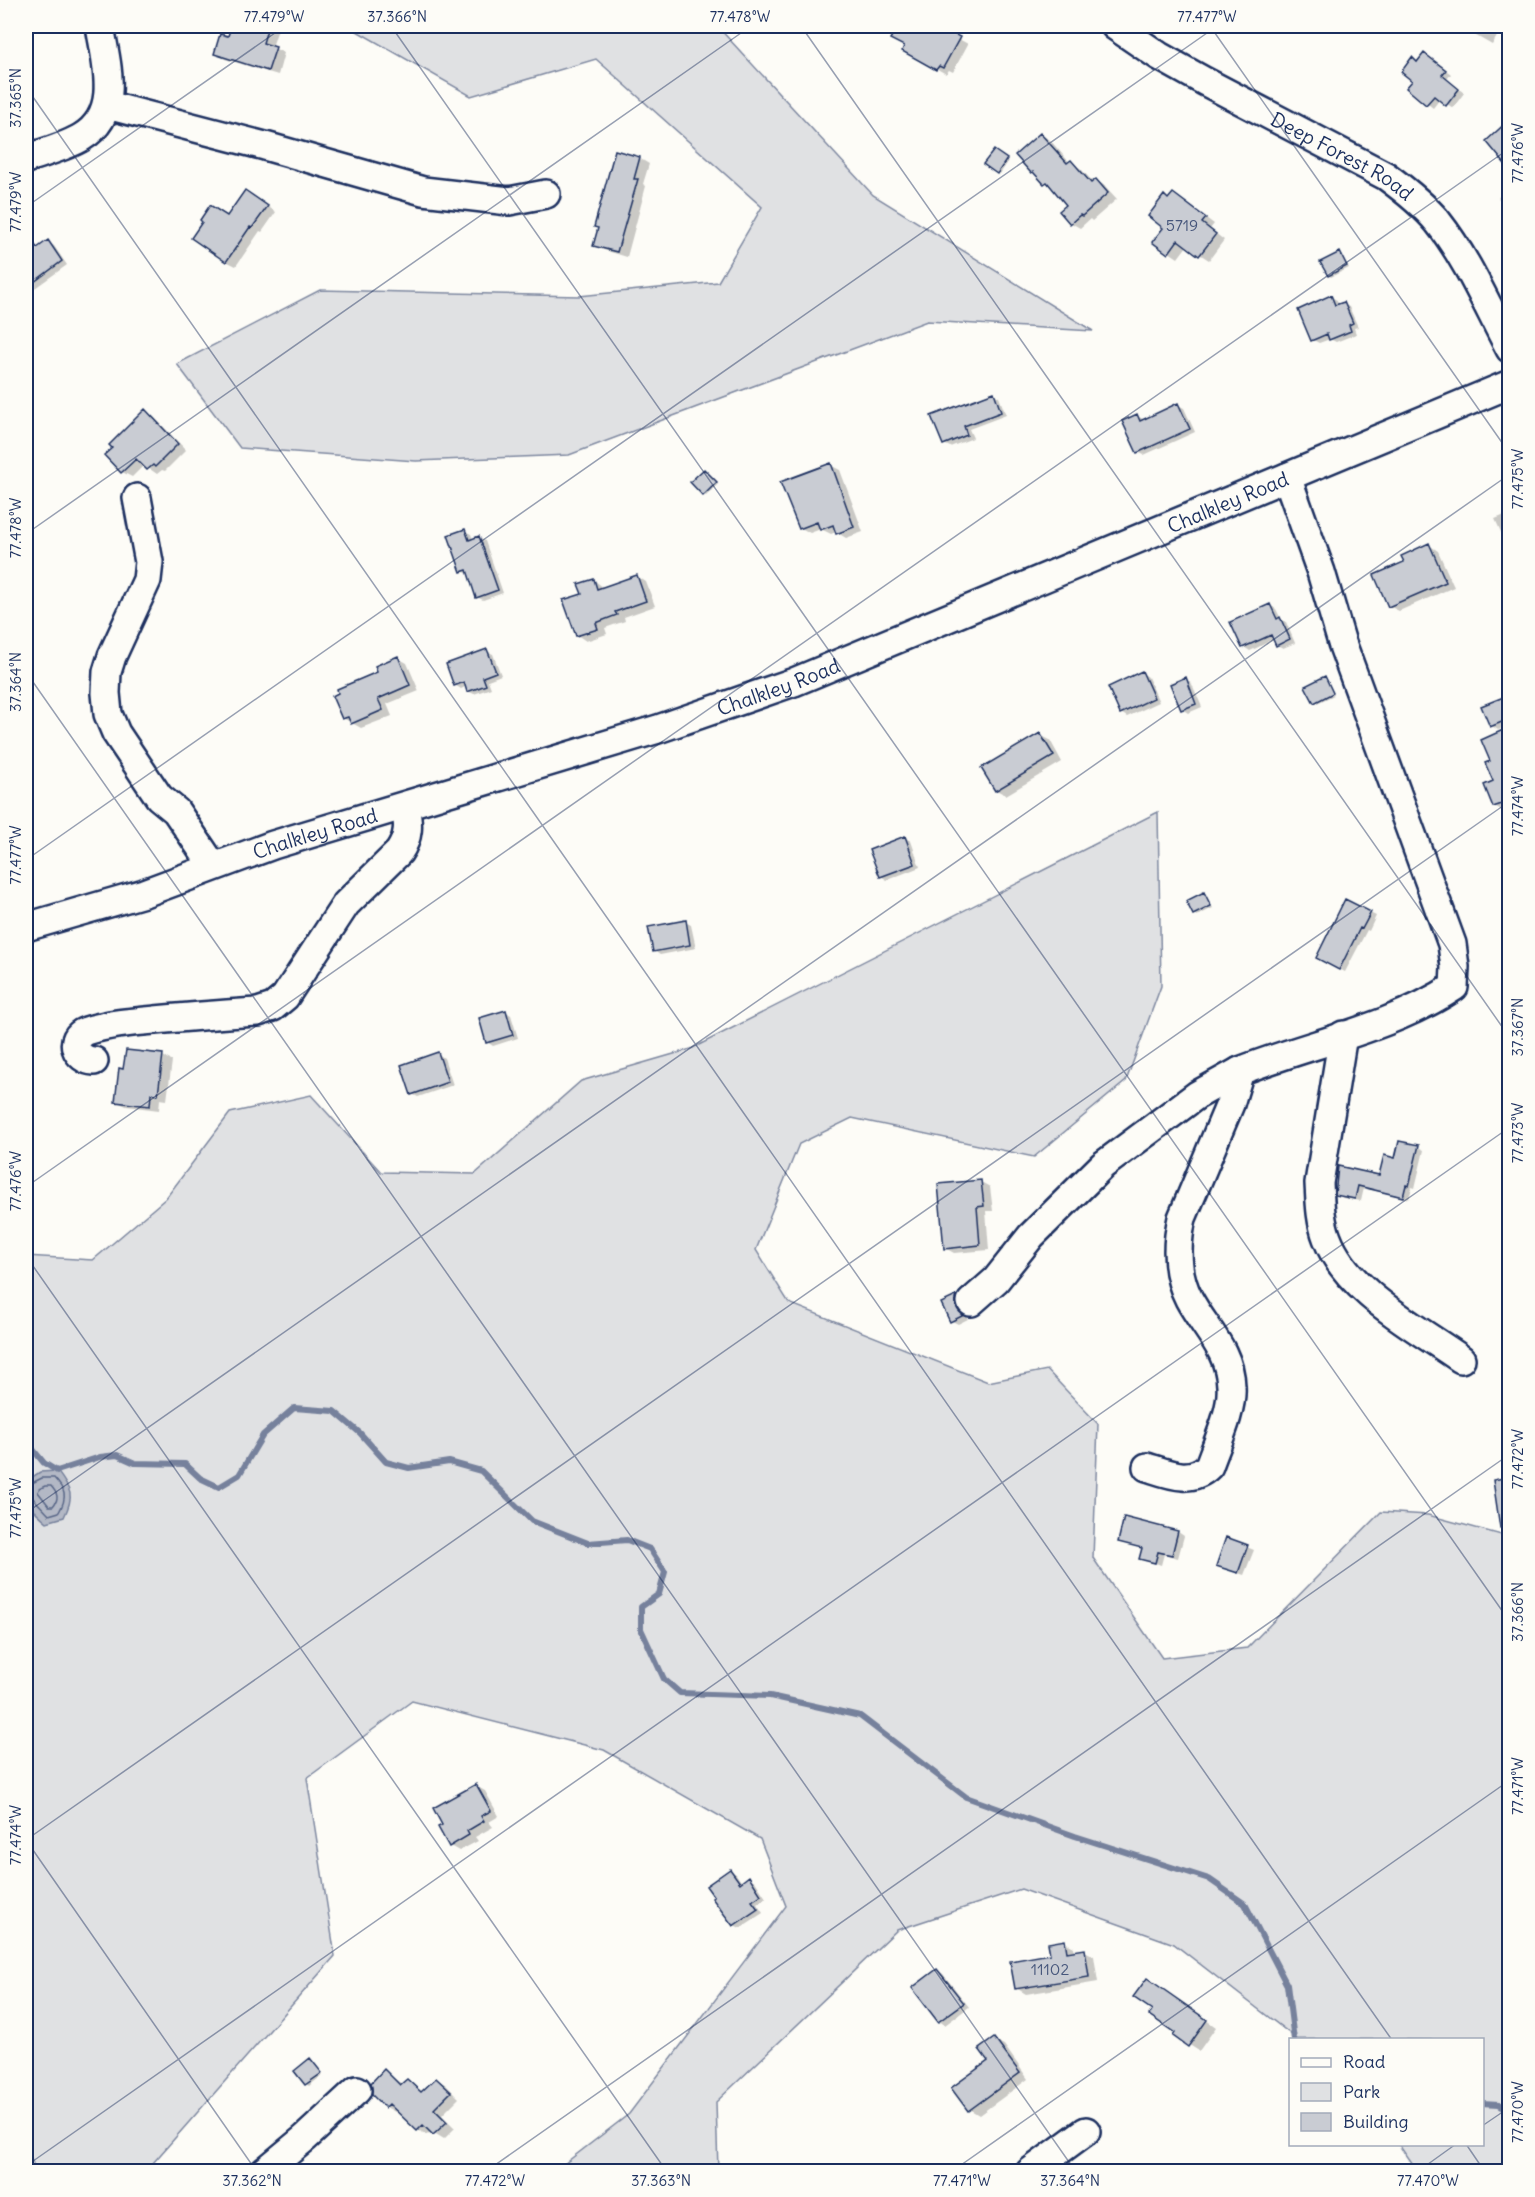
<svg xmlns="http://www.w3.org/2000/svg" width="1535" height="2197" viewBox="0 0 1535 2197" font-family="Delius,sans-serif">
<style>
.green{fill:#e0e1e3;stroke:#7e88a0;stroke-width:1.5}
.water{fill:#b3b8c5;stroke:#76819c;stroke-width:1.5}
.shadow{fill:#0003;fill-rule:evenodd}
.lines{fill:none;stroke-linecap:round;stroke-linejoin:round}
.shore{stroke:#586687;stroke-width:1.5}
.stream{stroke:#76819c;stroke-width:6}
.building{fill:#c9ccd3;stroke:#1b2f5e;stroke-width:1.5}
.minor-casing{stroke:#1b2f5e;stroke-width:32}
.minor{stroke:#fdfcf7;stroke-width:27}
.ticks{fill:none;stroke:#1b2f5e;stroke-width:1.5;stroke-opacity:0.45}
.labels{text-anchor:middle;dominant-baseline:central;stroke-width:4.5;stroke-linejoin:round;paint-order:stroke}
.number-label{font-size:16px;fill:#46567b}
.street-label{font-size:20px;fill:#1b2f5e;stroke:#fdfcf7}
.neatline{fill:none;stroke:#1b2f5e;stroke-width:2}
.ticks-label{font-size:15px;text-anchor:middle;fill:#1b2f5e}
</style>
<rect width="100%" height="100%" fill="#fdfcf7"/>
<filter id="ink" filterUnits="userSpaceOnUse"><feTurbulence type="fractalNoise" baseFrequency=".0167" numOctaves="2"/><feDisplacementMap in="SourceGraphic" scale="12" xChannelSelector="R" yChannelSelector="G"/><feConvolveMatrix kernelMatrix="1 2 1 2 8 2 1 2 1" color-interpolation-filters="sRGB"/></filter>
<g filter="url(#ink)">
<path class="green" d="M348,26H717L873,195L1093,331L927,321L569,455L416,461L240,448L177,364L320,290L579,296L718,282L762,207L596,59L471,96Z
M1158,812L1161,986L1126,1081L1034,1157L852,1118L799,1144L756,1250L789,1303L988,1382L1047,1370L1098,1424L1093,1558L1162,1658L1247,1648L1381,1512L1428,1515L1509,1537V2171H1417L1399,2145L1482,2144V2040L1297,2039L1174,1944L1021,1889L897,1930L716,2102L718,2171H555L629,2114L786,1906L760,1839L604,1750L412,1701L307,1778L335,1956L146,2171H36L26,2147V1256L93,1260L166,1198L230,1113L311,1095L381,1172L475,1174L581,1081L691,1049Z"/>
<path class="water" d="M57,1471C71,1490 75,1495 64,1517L47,1522C30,1507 25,1505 26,1481L40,1472Z"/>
<path class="shadow" d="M233,26H279L272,47L284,53L278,75L225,59L216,54L229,38Z
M899,26H935L968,44L953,72L949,70L946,74L904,50L906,46L892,38Z
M1466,26H1503L1492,45L1464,29Z
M1430,58L1451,74L1447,79L1464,93L1453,108L1440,99L1433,108L1408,88L1414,80L1413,59L1418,63Z
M1040,134L1050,140L1070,163L1080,168L1094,183L1096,180L1105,186L1117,199L1092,221L1090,219L1080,228L1071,223L1068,205L1054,189L1032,172Z
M994,151L1008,162L1000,174L985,164Z
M639,158L649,164L643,184L646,186L627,257L604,250L595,245Z
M1510,183V211L1506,208L1508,205L1498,198Z
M255,198L276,212L262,232L260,231L236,266L226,261L228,217Z
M1169,200H1182L1214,224L1210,229L1224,240L1209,260L1187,246L1178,258L1169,252L1165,227Z
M48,242L54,246L67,265L28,293L26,292V254L35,247L38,249Z
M1340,254L1349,268L1331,277L1329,275Z
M1331,297L1337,300L1339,306L1343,304L1349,307L1358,327L1354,328L1356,334L1336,342L1330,339L1319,343L1313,340Z
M994,394L999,397L1006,415L969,429L973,438L950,447L944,444Z
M1178,405L1184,408L1195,432L1144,455L1138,452L1137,416L1143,419Z
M145,411L154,417L186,450L165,471L162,470L157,474L144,465L132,477L122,472Z
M830,465L840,470L863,532L846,538L836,532L831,534L821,529L810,533L801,528Z
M707,472L718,484L706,496L704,494Z
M1510,513V544L1505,541L1495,519Z
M465,531L471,534L473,540L479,538L485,541L503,593L483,600L477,597L469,574L462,571Z
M1429,545L1438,551L1454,587L1399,611L1389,606L1406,563Z
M637,576L646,582L655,606L624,617L625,621L605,628L607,634L586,641L577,635L583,595L594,580L604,588Z
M1270,605L1276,609L1281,619L1286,622L1295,643L1283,648L1277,645L1275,639L1250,651L1244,647L1232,623Z
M487,651L493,654L501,675L488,680L491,688L474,694L468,691L467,686L461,689L455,685Z
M398,658L407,663L419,691L387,704L392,716L361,728L343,718L379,673Z
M1142,673L1148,677L1159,702L1127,717L1121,713Z
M1325,678L1334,695L1317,703L1315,702Z
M1185,679L1191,682L1202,707L1188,713L1182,709Z
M1505,697L1510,700V725L1498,730L1492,726Z
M26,711L31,727L26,729Z
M1503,732L1510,735V810L1504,812L1495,806L1492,761Z
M1040,735L1050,740L1062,762L1006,795L996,790Z
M905,838L911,841L920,867L887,880L881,876Z
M1204,894L1213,908L1197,916L1194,914Z
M1370,913L1376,916L1369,931L1367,930L1345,972L1324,961Z
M685,922L691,925L696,948L660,955L654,951Z
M505,1011L511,1015L518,1038L493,1046L487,1042Z
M438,1054L444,1058L453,1085L418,1097L412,1094Z
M163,1056L172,1061L167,1100L160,1099L159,1110L126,1106L116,1101Z
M1418,1147L1424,1150L1415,1188L1412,1187L1409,1199L1364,1188L1361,1201L1343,1198L1337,1194L1380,1176L1396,1160Z
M981,1182L990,1187L993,1211H986L989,1250L954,1253L945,1248Z
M26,1217L33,1220L31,1237L26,1236Z
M957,1296L963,1299L961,1310L968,1319L958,1324L952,1321L943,1303ZM955,1301H958L956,1313H953Z
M1178,1532L1184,1536L1178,1558L1164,1554L1161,1565L1141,1558L1143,1549L1120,1541Z
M1227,1539L1254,1550L1244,1575L1223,1568Z
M476,1786L485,1791L499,1816L489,1822L493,1827L475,1837L478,1841L459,1851L450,1846Z
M730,1871L736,1874L742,1883L749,1878L755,1881L766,1898L757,1904L763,1913L740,1928L734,1925Z
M1065,1942L1074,1947L1075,1952L1085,1951L1094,1956L1098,1982L1026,1994L1016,1988Z
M937,1970L943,1974L969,2007L945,2025L939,2021L914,1988Z
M1156,1985L1216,2027L1199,2051L1175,2036L1177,2033L1154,2010Z
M994,2040L1004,2045L1028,2079L979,2115L969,2109L990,2061Z
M310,2060L323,2075L309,2086L306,2084Z
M384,2071L403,2085L407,2081L423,2092L436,2079L446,2085L459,2098L442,2115L455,2128L444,2139L431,2131L427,2135L418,2130L398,2110L395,2112L386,2107Z"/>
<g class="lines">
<path class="shore" d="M26,1486L42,1478H54C65,1490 68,1496 59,1512L49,1515L32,1497L26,1496
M45,1486H51C57,1493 60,1498 53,1506H49L38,1492L39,1489Z"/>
<path class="stream" d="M26,1441L44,1463L57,1471L100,1457L117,1455L135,1463L185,1464L200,1478L219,1487L239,1475L263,1435L294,1408L334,1411L360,1433L386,1462L409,1468L449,1462L481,1471L532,1521L588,1543L627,1540L650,1549L665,1572L659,1594L641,1607V1629L664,1679L680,1693L770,1696L860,1716L966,1797L1075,1836L1209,1879L1245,1904L1287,1985L1294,2040
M1482,2103L1499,2104L1510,2110"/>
</g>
<path class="building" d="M231,26H268L263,43L276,47L268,71L214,54L220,34L228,36Z
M898,26H938L960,37L943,68L939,66L936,70L902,51L904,46L890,39Z
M1424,53L1446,70L1442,75L1459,89L1446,106L1434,96L1426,105L1406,88L1412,81L1401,72L1412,57L1417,62Z
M1509,120V169L1486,141Z
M1040,133L1067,163L1071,160L1091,183L1096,179L1108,193L1082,216L1080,215L1070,224L1059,211L1066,205L1047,182L1044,184L1033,172L1031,173L1015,155Z
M615,150L640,157L634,179H638L617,252L593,246L598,228L594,227Z
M994,150L1007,159L997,174L983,164Z
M245,190L268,206L252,228L250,227L226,262L191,238L202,222L200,220L210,205L227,216Z
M1173,193L1206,218L1202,223L1216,234L1199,256L1178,240L1168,254L1152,242L1163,228L1148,216L1164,195L1168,199Z
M48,240L62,261L26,288V252L35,245L37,248Z
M1340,252L1347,266L1328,276L1320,262Z
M1331,295L1335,305L1344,302L1353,323L1349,325L1351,331L1329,340L1327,334L1311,341L1298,310Z
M994,392L1001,412L964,426L967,435L943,445L931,416Z
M1178,403L1190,429L1137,453L1122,421L1137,414L1140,421Z
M145,409L178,444L155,467L153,465L147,470L136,459L121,473L104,455L112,448L109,445Z
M831,463L854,527L836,534L833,525L820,530L817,522L799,529L780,482Z
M704,469L717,482L703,496L690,482Z
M465,529L469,540L479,536L498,590L476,598L467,570L461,572L448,535Z
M1429,543L1446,582L1388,607L1374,575L1404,562L1401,556Z
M637,575L646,601L615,612L617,615L596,623L598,629L576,636L563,600L582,594L578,584L594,579L597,589Z
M1270,604L1277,619L1280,617L1290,639L1276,646L1271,635L1242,648L1230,622Z
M487,649L496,672L483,677L486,685L467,692L464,682L454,686L446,664Z
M398,656L410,685L378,699L383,710L351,724L348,717L342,719L332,696L338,693L337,689L377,672L375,666Z
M1142,671L1154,698L1120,714L1108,687Z
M1325,676L1333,693L1314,703L1305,686Z
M1186,677L1196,704L1181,710L1170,684Z
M1506,696L1509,705V719L1490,727L1481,706Z
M1503,730L1509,745V820L1502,804L1493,807L1484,785L1493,781L1485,763L1490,761L1481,740Z
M1040,733L1054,756L995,791L981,768Z
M905,836L915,864L880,877L869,850Z
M1204,892L1211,906L1193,915L1186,901Z
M1345,899L1371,912L1362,929L1360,928L1339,970L1316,958Z
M686,920L690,945L653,952L648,927Z
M506,1010L513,1035L486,1043L479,1018Z
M126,1050L163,1054L158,1095L151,1094L150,1106L115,1102L119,1068L123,1069Z
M438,1052L448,1082L411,1095L401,1065Z
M1399,1141L1419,1145L1409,1186L1406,1185L1403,1197L1358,1186L1355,1199L1335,1195L1338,1166L1379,1175L1384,1155L1395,1158Z
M981,1180L984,1206L977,1207L980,1245L944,1249L938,1184Z
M958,1295L956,1306L964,1315L950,1322L941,1303Z
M1509,1477V1527L1500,1528L1493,1480Z
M1124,1517L1178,1531L1172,1555L1158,1552L1155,1563L1139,1559L1142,1548L1118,1542Z
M1226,1537L1248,1545L1238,1573L1216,1566Z
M476,1784L491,1811L481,1816L484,1821L467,1831L469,1835L449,1847L438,1827L442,1825L433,1808Z
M730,1869L740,1883L749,1876L761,1895L752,1901L758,1909L733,1926L712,1898L714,1897L706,1886Z
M1065,1940L1067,1952L1085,1949L1089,1977L1015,1989L1010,1961L1050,1954L1048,1943Z
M937,1969L964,2003L938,2022L912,1988Z
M1147,1978L1207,2020L1188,2047L1173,2036L1175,2033L1149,2015L1152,2010L1133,1997Z
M994,2038L1020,2073L968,2111L951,2088L988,2061L979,2049Z
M310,2058L322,2073L305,2085L294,2071Z
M384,2069L400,2085L407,2079L421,2092L436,2078L451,2092L434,2109L447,2122L433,2135L423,2125L417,2131L389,2104L385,2108L372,2095L371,2083Z"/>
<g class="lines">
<defs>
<g id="minor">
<path id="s1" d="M1115,26L1159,56L1204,81L1386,176C1405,190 1423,204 1438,222C1468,260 1487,306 1510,349"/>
<path d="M107,105L265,146L423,191L509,201L546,194"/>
<path d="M26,159C44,152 66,147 82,137C122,113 106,63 100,26"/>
<path d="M137,498L149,562L147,580L112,656L107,672L106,693L108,714L116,733L159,797L176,811L213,866"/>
<path id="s2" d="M26,927L144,893L273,845L658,729L794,682L1510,384"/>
<path d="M1343,1035L1319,1183C1320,1201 1320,1220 1327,1238C1347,1292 1416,1327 1461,1359"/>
<path d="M94,1061C76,1060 67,1038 86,1031C108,1024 132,1022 155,1020C189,1017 223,1014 258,1012L273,1007L285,997L346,904L399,852C409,837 409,824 405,807"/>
<path d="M971,1302L996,1280L1031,1236L1103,1165L1197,1095L1240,1071"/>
<path d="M1147,1467C1169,1474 1191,1484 1209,1466C1217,1443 1233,1410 1231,1386C1230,1350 1205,1329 1189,1299C1176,1274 1176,1245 1182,1218L1230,1104L1240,1071C1311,1043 1390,1029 1454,987L1455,967L1452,944L1342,643L1321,572L1287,477"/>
<path d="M264,2172L305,2138L357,2090"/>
<path d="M1030,2172L1086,2131"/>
</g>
</defs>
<use href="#minor" class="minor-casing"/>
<use href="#minor" class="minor"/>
</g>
</g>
<path class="ticks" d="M391,26L1510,1622M801,26L1510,1038M1210,26L1510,454M26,87L1392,2040M26,207L285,26M26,534L751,26M26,672L1076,2172M26,860L1217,26M26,1187L1510,148M26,1256L667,2172M26,1513L1510,474M26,1840L1510,801M26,1840L257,2172M1482,2126L1510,2107M1466,2144L1485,2172M26,2166L1510,1127M485,2172L1510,1454M951,2172L1510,1780M1417,2172L1456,2144"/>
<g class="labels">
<g class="number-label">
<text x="1182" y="225">5719</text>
<text x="1050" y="1969">11102</text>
</g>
<g class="street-label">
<text stroke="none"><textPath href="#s1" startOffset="262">Deep Forest Road</textPath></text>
<text stroke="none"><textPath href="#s2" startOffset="1276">Chalkley Road</textPath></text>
<text stroke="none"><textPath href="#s2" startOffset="790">Chalkley Road</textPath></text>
<text stroke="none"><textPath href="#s2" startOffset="304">Chalkley Road</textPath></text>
</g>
</g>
<rect width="1535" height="2197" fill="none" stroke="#fdfcf7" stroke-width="66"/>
<rect x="1289" y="2038" width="195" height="108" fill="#fdfcf7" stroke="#a3aaba" stroke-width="1.5"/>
<rect x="1301" y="2058" width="30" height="9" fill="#fdfcf7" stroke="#a3aaba" stroke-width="1.5"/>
<text x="1343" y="2068" font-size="18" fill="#1b2f5e">Road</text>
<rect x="1301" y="2083" width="30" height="18" fill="#e0e1e3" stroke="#a3aaba" stroke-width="1.5"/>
<text x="1343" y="2098" font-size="18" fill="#1b2f5e">Park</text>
<rect x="1301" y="2113" width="30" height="18" fill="#c9ccd3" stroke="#a3aaba" stroke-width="1.5"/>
<text x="1343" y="2128" font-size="18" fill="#1b2f5e">Building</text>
<rect x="33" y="33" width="1469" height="2131" class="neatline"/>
<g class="ticks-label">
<text x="274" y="22">77.479°W</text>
<text x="397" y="22">37.366°N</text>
<text x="740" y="22">77.478°W</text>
<text x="1207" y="22">77.477°W</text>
<text transform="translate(16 98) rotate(-90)" y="5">37.365°N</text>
<text transform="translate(1518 153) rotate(-90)" y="5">77.476°W</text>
<text transform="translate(16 202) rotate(-90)" y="5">77.479°W</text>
<text transform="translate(1518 479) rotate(-90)" y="5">77.475°W</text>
<text transform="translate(16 528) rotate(-90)" y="5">77.478°W</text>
<text transform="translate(16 682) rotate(-90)" y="5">37.364°N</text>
<text transform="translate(1518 806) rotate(-90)" y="5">77.474°W</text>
<text transform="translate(16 855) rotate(-90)" y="5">77.477°W</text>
<text transform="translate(1518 1027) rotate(-90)" y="5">37.367°N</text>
<text transform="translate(1518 1133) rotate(-90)" y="5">77.473°W</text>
<text transform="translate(16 1181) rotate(-90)" y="5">77.476°W</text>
<text transform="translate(1518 1459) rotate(-90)" y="5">77.472°W</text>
<text transform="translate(16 1508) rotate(-90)" y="5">77.475°W</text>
<text transform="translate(1518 1612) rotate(-90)" y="5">37.366°N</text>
<text transform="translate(1518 1786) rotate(-90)" y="5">77.471°W</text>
<text transform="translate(16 1835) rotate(-90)" y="5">77.474°W</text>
<text transform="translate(1518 2112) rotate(-90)" y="5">77.470°W</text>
<text x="252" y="2186">37.362°N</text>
<text x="495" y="2186">77.472°W</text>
<text x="661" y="2186">37.363°N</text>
<text x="962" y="2186">77.471°W</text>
<text x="1070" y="2186">37.364°N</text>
<text x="1428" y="2186">77.470°W</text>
</g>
</svg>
